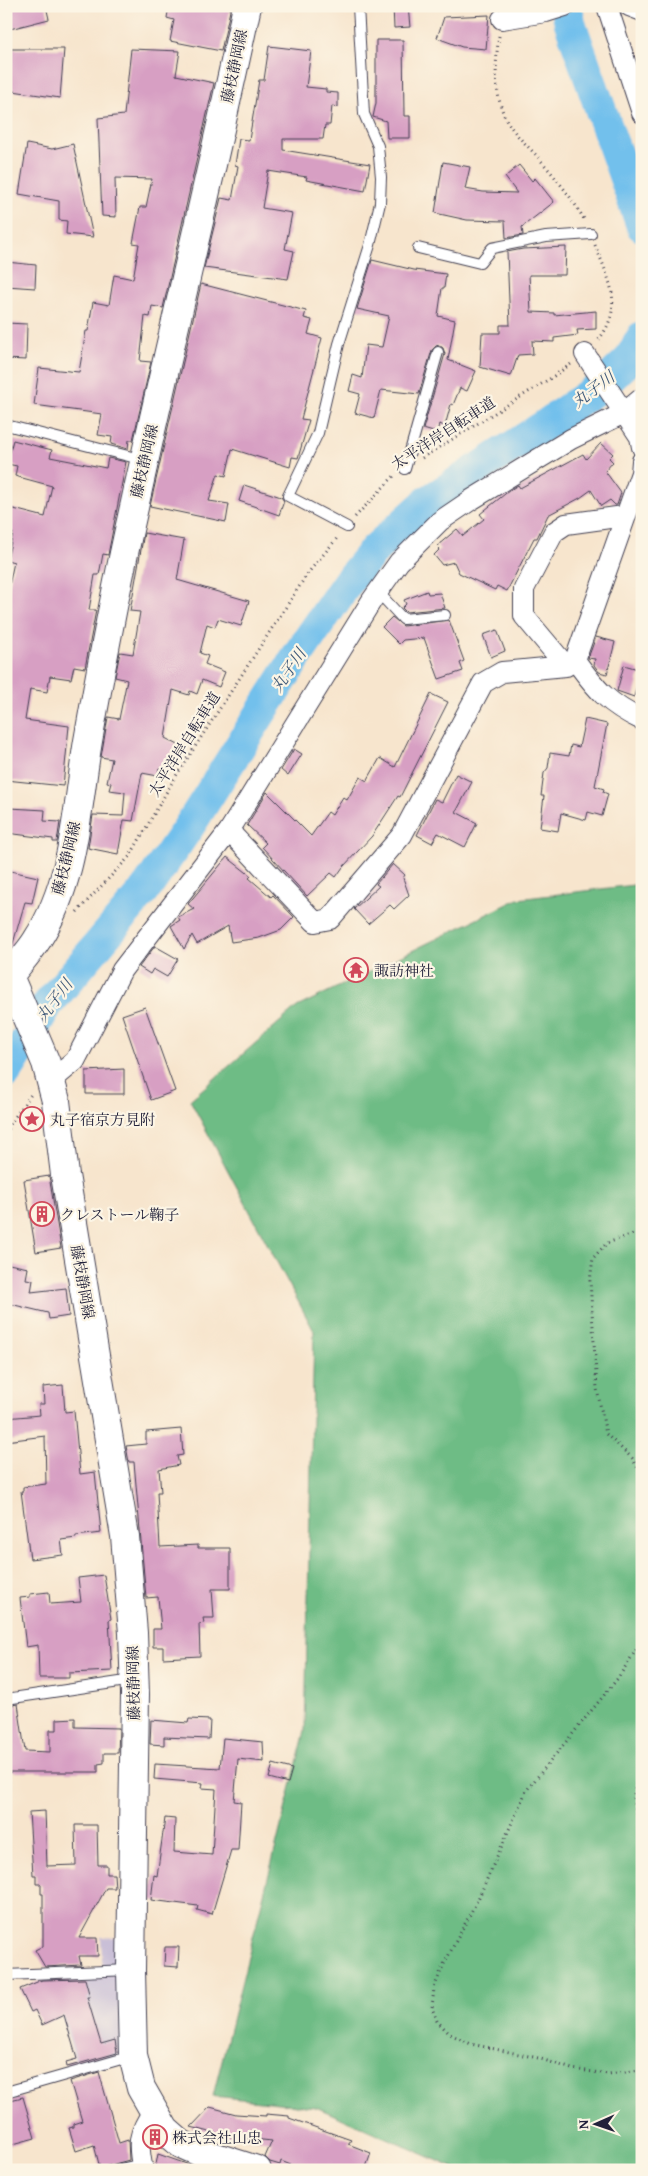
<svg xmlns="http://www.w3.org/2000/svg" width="648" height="2176" viewBox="0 0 648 2176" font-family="'Gentium Book Plus','Noto Serif JP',serif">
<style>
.industrial{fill:#c9bfd7}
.forest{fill:#6ebc85;stroke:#486f60}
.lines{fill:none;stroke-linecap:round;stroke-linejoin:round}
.river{stroke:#72c0ec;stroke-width:32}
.building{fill:#d79fc3}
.lane-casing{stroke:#423f51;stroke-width:12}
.street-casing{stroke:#423f51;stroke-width:22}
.secondary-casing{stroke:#423f51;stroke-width:30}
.path{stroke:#423f51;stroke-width:3;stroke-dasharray:1 4;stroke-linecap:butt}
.lane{stroke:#fff;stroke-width:10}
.street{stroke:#fff;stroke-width:20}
.secondary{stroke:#fff;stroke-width:28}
.labels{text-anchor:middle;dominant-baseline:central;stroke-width:4.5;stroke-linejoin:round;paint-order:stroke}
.street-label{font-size:15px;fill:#22223b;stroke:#fcf5e5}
.poi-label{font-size:15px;fill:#22223b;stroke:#fcf5e5;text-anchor:start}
.water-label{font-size:16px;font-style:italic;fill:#3e5979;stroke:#fcf5e5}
</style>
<rect width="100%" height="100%" fill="#fcf5e5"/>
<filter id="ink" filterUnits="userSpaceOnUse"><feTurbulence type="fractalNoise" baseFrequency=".02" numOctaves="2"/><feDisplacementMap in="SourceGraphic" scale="10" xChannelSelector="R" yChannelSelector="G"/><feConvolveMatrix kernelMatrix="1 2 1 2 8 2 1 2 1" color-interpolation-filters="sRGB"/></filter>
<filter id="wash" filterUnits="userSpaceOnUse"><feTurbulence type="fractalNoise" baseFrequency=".0096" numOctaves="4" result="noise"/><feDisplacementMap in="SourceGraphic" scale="20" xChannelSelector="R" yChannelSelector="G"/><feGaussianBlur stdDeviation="1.12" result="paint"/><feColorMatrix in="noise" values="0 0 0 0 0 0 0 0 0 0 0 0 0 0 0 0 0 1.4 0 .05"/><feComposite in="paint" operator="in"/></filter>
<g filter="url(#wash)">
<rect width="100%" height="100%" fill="#f7e5cd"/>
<path class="industrial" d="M101,1937L120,1938L122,2055L77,2068L63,2020L65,1981L103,1977Z"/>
<path class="forest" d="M642,884V2170H459L316,2107L213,2096L305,1731L314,1331L190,1100L297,1007L518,899Z"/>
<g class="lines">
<path class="river" d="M566,6L570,23L642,226
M6,1073L48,1004L148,886L188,828L297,656L347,583L375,549L427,502L541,428L606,382L629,360L642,337"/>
</g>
<g id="blocks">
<path class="building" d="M6,6H46L49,19L6,30Z
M169,6H231L221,51L170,41L174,20L167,18Z
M393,6H408L410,27L394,28Z
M489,15L486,49L462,47L437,38L444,17Z
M376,40H403L404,116H410V138H387L386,121L373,117L376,103Z
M269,46L311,51L306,87L326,89V92L338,93V107L332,106L330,125H325L323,139H283V150L370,164L365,191L306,180L307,177L268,171L262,208L292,213L285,249L294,251L288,279L204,268L221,198L232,200L238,166L235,165L239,139L249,140L259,80H264Z
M6,49H64L60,98L6,90Z
M131,49L180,51L176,75L214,83L163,308L152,306L150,317L145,316L140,361L151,362L133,440H129L128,449L111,444L112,437L98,435L102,414L34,405L39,368L79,372L86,331H88L93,302L109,305L114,275L133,279L139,244L133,243L140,207H146L152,179L115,178L116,217L102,216L98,118L124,115Z
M27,144L52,149L73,144L93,237L66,234L67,221L59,220V201L19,194Z
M443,162L470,167L465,189L483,192L517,193L505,177L519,165L532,181L535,178L554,202L522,227L523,235L506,238L505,221L467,220L435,213Z
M566,247L565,275H529L531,312L554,313V315L596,311V329L577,330L578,335L554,338V342L532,341L533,354L518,355L511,376L480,367L482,333H500V325H510L507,252L523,249Z
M372,260L414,270L446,274L444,288H442L438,316L455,320L448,360L476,371L467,391L460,388L453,405L451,404L445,426L439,424L437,433L423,429L445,354L443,348L439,345L436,346L432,350L419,394L381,390L374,418L355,413L360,394L349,391L353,375L362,378L366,345L382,347L389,316L357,309Z
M6,262L36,265L35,288L6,286Z
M201,284L306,311L304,318L312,320L308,334L322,338L301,419L309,420L298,458L292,457L290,467L232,449L226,476L218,474L209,501L229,504L226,522L150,506Z
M6,323L27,324L26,360L6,359Z
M13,440L52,450L50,457L106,468L108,458L126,462L108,555L103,554L99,575H95L89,610H96L85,668L74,666L71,679L50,676L47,692L30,689L25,720L69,726L63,786L6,780V600L14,562L7,560L13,533L6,531V507L45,517L52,486L15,476L17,466L7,464Z
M601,443L613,454L609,458L613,462L605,471L621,493L617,505H615L610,500L601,506L591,490L580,498L548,515L537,538H534L507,591L497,586L495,590L459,573L454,562L442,565L434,555L440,549L437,546L457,529L463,536L484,519L480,514L510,490L518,485L520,488L583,454L586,459Z
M244,485L281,497L284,501L279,515L239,501Z
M144,533L184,540L177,580L249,601L241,626L218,619L215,627L207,624L200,653L208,656L205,664L225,672L219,687L202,680L197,694L190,691L189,695L173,690L165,738L184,748L171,772L159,768L158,776L142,773L133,821L124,820L118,854L88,848L93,815L123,816L125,792L109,790L111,783L107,782L112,759L101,757L108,717L119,719L127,680L115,677L120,652L133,654L140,612L130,611Z
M427,591L428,594L440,593L445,608L406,612L402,608L406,604L404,600Z
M392,617L403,626L449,620L464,661L460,663L463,671L439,679L424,638L403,640L399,644L382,627Z
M497,630L505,651L491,657L483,635Z
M596,637L615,642L607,674L599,672L594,665L595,659L588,658Z
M624,665L638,669V672L640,673L634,697L617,691Z
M431,694L448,702L400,797L398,796L372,836L343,867L336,877L331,873L307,896L262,847L266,843L247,825L267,792L311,836L328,812L332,815L343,797L347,800L360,777L367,781L380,758L395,767Z
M585,719L607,724L595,786L604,789L603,792L608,794L602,816L588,812L586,820L561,813L558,831L540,828L544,796H541L544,773L548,768L550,753L569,756L571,745L579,747Z
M294,749L302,754L288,776L281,770Z
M456,774L472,782L456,812L477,823L465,847L438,833L432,843L417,835L435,799L442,802Z
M10,808L45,810L44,821L60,822L57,842H53V839L7,833Z
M227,857L251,876L249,878L271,897L273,895L294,917L281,930L259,938L231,942L228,926L197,944L192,935L184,949L171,926L180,920L178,917L194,909L188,904Z
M393,864L405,875L403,878L409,895L394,909L390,905L368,924L354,909L379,886L376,884Z
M6,870L38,877L32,903L25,902L12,947L8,953Z
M155,946L178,959L167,977L153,969L150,974L139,967Z
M145,1007L175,1091L151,1100L122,1015Z
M124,1069V1094H86V1071Z
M49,1176L61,1248L36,1252L24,1180Z
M9,1264L28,1268L26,1279L33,1280L31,1292L66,1288L69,1316L49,1319L48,1313L6,1303V1271Z
M63,1385L65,1412L74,1411L80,1474L95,1472L101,1533L76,1536V1538L61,1540L63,1555L30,1559L21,1491H23V1487L46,1484L45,1436L6,1441V1418L40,1415L39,1404H44L43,1387Z
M181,1429L183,1455L177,1456L179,1465L159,1469L161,1492H157L160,1547L198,1545V1548H230V1589H212L214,1618H203L204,1623L199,1624L200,1656L163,1658V1647H153V1629H161L158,1597L146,1598L134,1462H129L126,1446L146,1444V1432Z
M104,1575L111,1619L109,1620L112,1671L69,1673V1678H39L38,1645L26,1647L20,1598L30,1597V1594L49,1592L50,1604L81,1602L78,1578Z
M18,1704L25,1751L50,1752V1730H57V1719L75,1718V1727L119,1728L118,1753H104V1763L98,1764V1772H6V1706Z
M189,1719L210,1720L209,1739L164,1737V1745L150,1744L151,1720L188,1723Z
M223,1738L263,1742L264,1762L238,1759L234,1801L241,1802L238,1850H231L212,1914L197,1910L198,1906L151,1900L154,1875L157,1876L165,1818L175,1819L174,1852L212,1855L216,1789L202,1788L203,1783L154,1779L155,1764L220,1768Z
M273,1764L292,1769L288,1783L269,1778Z
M45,1811L47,1866L76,1865L75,1825H97L98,1865H107V1874H114L115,1888H106L79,1938H97L98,1956H79L81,1965L45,1967L35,1950L43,1946V1894H41V1884H36V1875H33L29,1812Z
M165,1947H179L178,1967L164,1966Z
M85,1979L90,1997H87L101,2044L115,2040L117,2053L67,2067L66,2062L77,2059L64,2015L42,2025L35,2010L31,2012L20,1989L42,1980Z
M99,2072L119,2143L128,2140L129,2160L100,2168L94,2145L76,2151L69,2128L73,2127V2124L82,2121L70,2081Z
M23,2097L35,2138L6,2146V2101Z
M210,2107L236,2114L266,2116V2114L289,2116V2118L351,2140L348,2144L371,2153L365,2170H303L281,2161L280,2165L270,2162L265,2157L272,2141L225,2136L191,2127Z
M158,2154L198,2168V2170H155Z"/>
</g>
</g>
<g filter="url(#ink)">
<use href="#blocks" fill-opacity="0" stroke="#423f51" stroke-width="1"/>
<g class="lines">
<defs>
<path id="lane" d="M418,248L480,263L492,248L546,237L591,234
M6,425L144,460
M405,469L438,352
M347,527L288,496L318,433L339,344L370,245L380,203L381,177L378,146L364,114L358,6
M378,592L403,619L445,615
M6,1699L133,1680
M6,1975L130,1970
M6,2092L132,2056
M116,2170L142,2164"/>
<path id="street" d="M607,6L642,113
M629,6L642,11
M502,19L546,12L565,6
M585,354L640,437L642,447
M575,660C596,689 608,704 642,720
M566,666L524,616V589L554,532L566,524L624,516
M229,831L315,922L330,919L402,835L483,683L502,672L566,666L575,660L641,473L642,461
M51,1081L75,1061L122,970L229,831L372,600L399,562L440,521L471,500L571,439L624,413L642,398
M143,2170C137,2143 138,2133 154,2110"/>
<path id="secondary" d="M247,6C212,173 171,337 135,503C117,582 102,662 88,741C77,807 75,882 37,940C29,953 18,964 9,976L46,1063L56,1101L65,1175L125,1536L133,1633L135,1694L131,1970L133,2056L141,2088L165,2130L181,2144L197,2151L257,2170"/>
</defs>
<use href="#lane" class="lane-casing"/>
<use href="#street" class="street-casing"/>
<use href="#secondary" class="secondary-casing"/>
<path class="path" d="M499,36C495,63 494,90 504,115C511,131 524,142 535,154C553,174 572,197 585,221
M595,245C610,282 625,307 597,342
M422,458L551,378L571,364
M355,517L394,476
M77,912L130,856L174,779L308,573L338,537
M6,1139L10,1124L32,1093
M642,1231L607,1243L593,1258L590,1281L597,1389L606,1434L632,1458L642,1475
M642,1631L640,1644L618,1678L526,1791L479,1897L443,1966L434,1988L432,2008L437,2021L450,2034L471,2044L538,2058L572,2069L608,2074L642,2070
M642,1754L633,1800L642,1829"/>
<use href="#lane" class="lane"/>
<use href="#street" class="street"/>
<use href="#secondary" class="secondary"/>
</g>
</g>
<defs>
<symbol id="temple-ring" viewBox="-11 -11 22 22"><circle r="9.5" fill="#fcf5e5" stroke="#d1495b" stroke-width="1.5"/><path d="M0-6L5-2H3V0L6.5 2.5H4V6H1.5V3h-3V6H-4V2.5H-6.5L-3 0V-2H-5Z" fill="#d1495b"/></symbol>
<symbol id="sight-ring" viewBox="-11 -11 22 22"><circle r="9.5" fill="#fcf5e5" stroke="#d1495b" stroke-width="1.5"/><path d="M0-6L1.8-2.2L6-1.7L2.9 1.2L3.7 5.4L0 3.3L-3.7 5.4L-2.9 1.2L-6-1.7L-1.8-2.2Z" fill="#d1495b"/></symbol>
<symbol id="building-ring" viewBox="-11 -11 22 22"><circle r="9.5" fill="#fcf5e5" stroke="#d1495b" stroke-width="1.5"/><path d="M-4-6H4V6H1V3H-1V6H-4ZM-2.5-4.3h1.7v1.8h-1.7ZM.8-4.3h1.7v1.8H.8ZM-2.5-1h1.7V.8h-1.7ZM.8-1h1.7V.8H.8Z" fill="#d1495b"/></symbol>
</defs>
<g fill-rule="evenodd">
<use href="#temple-ring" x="342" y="956" width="28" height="28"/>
<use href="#sight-ring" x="18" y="1105" width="28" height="28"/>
<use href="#building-ring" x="28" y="1200" width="28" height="28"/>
<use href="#building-ring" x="141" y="2123" width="28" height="28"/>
</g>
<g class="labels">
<g class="street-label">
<text transform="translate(234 66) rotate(-78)">藤枝静岡線</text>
<text transform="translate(443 433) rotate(-33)">太平洋岸自転車道</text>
<text transform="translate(144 461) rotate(-77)">藤枝静岡線</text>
<text transform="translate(184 744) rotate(-58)">太平洋岸自転車道</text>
<text transform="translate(66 858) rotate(-76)">藤枝静岡線</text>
<text transform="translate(83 1282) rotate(80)">藤枝静岡線</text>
<text transform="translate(133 1683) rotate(-91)">藤枝静岡線</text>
</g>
<g class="poi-label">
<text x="374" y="970">諏訪神社</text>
<text x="50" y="1119">丸子宿京方見附</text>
<text x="60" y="1214">クレストール鞠子</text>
<text x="172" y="2137">株式会社山忠</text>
</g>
<g class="water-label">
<text transform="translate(593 389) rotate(-37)">丸子川</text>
<text transform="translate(288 670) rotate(-56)">丸子川</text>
<text transform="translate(54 1000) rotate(-53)">丸子川</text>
</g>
</g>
<rect width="648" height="2176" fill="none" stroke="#fcf5e5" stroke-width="25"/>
<g transform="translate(596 2124) rotate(268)" stroke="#fcf5e5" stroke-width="4" paint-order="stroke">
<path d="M0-4L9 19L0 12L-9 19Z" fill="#22223b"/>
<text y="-8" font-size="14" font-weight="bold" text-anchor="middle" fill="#22223b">N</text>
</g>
</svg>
